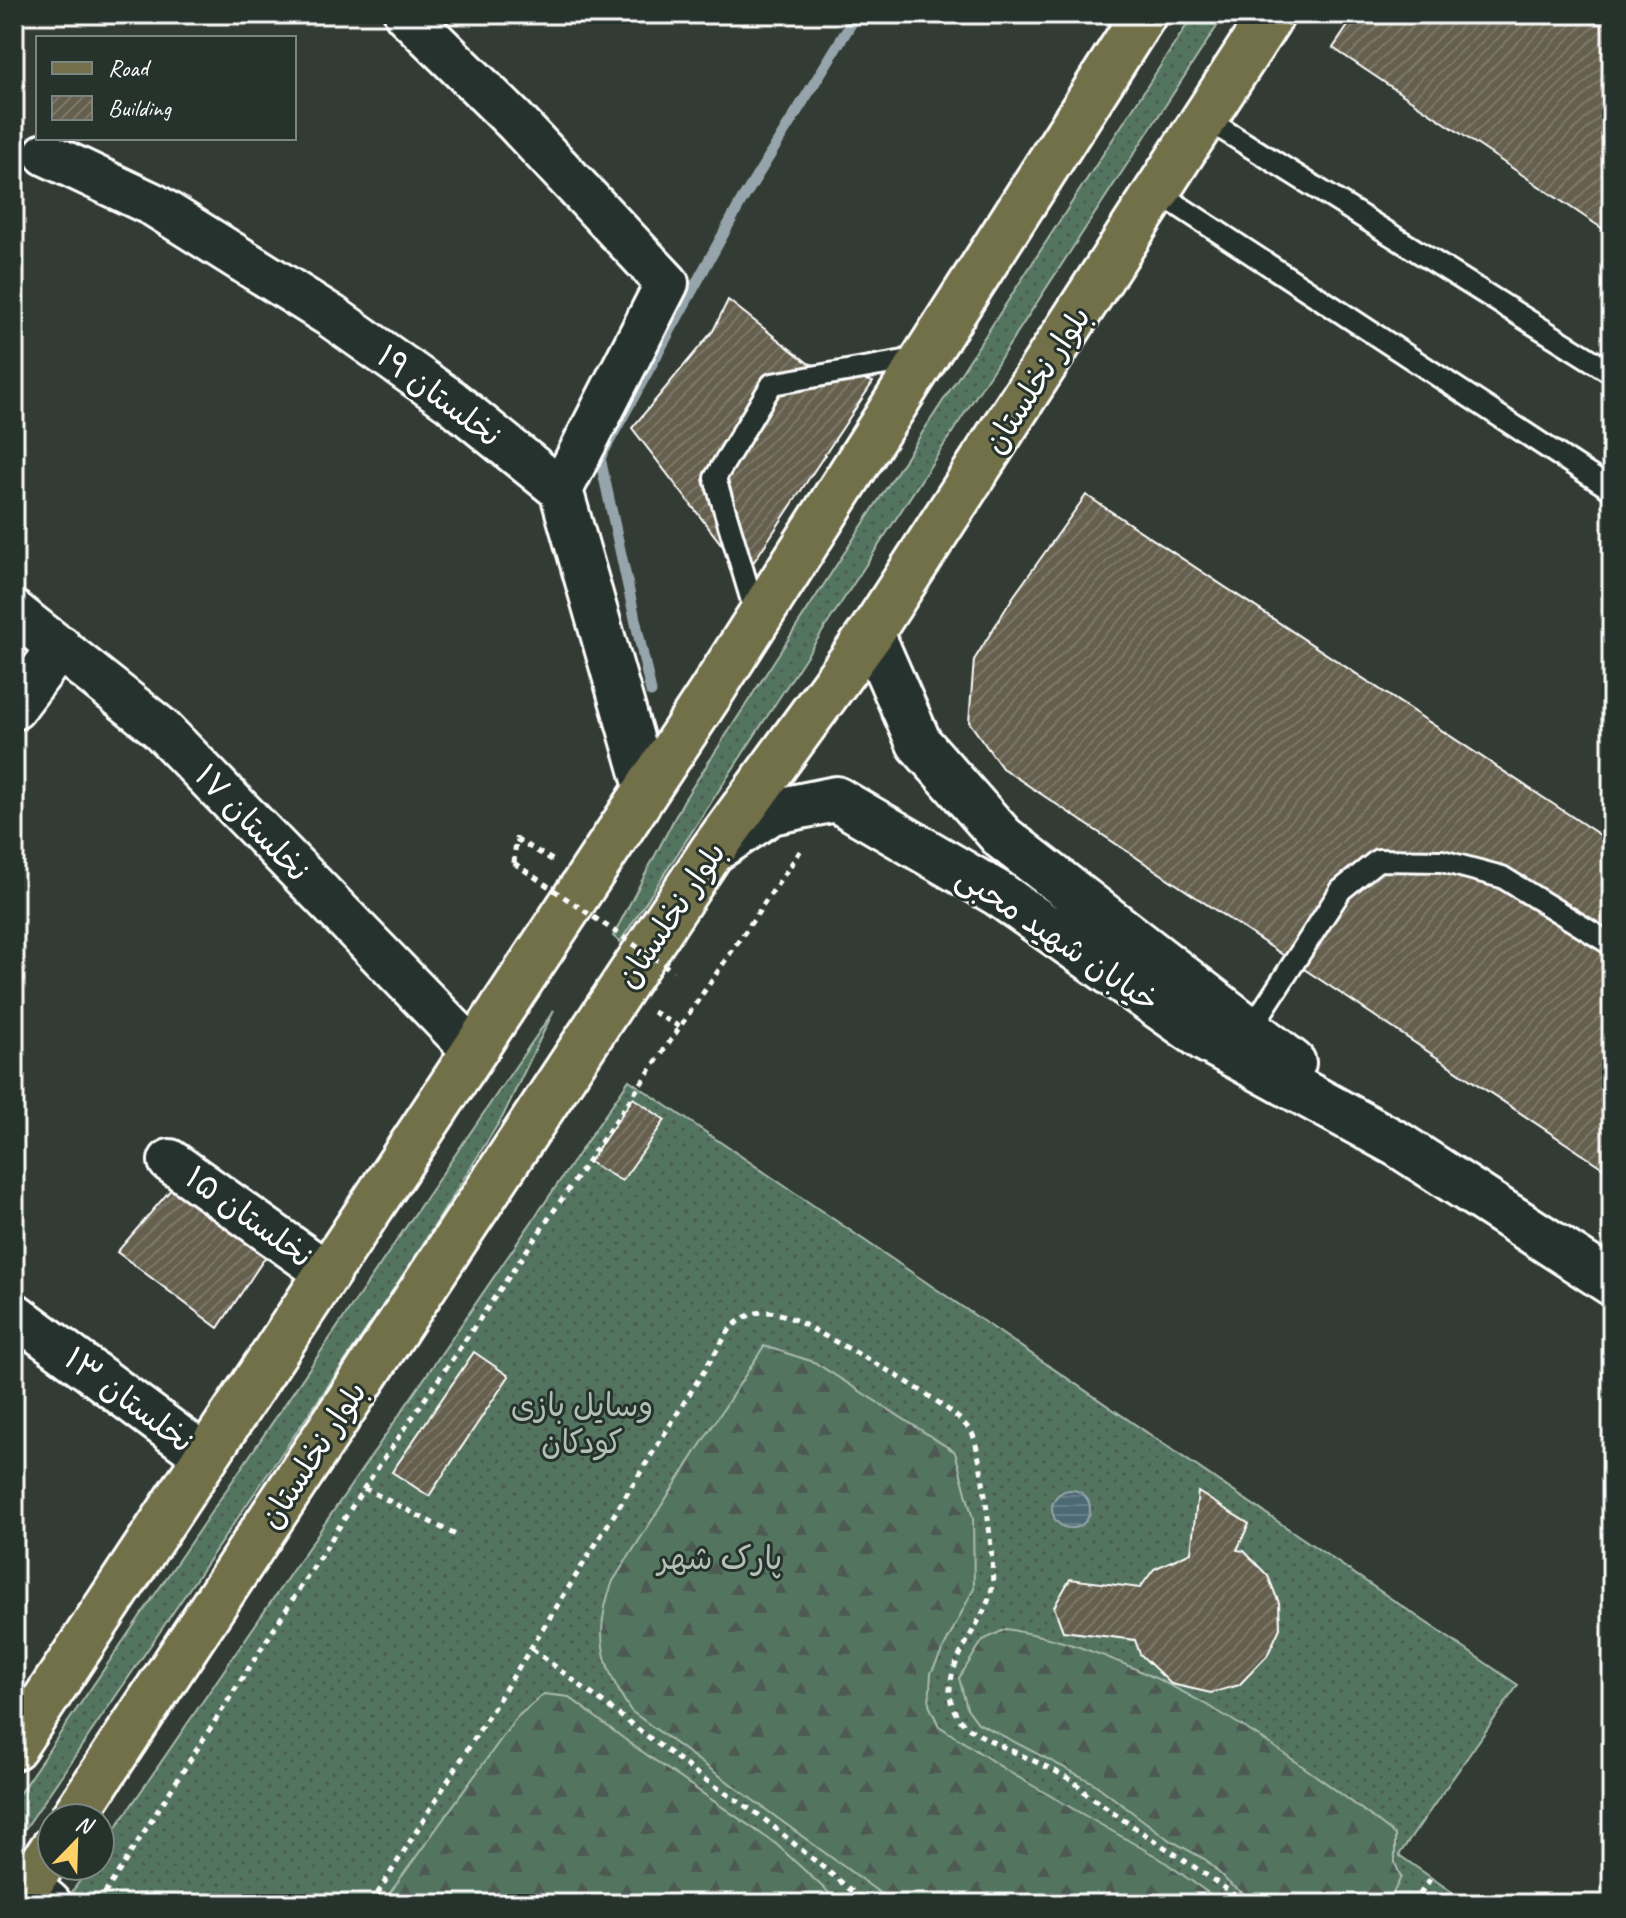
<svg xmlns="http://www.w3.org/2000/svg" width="1626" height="1918" viewBox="0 0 1626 1918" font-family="Caveat,'Playpen Sans Arabic',sans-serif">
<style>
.grass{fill:url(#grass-dots);stroke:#a9baaf;stroke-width:2}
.forest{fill:url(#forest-firs);stroke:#a9baaf;stroke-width:2}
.water{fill:url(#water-rules);stroke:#95a5ab;stroke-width:2}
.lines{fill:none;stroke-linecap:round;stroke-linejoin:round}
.stream{stroke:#95a5ab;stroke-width:11}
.building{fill:url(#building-hatch);stroke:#fff;stroke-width:2}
.lane-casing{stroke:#fff;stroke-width:26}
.street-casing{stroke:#fff;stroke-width:48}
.secondary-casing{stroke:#fff;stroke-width:50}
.primary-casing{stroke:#fff;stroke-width:50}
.path{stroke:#fff;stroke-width:5;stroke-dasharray:6 6;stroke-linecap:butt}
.lane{stroke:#26332d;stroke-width:20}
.street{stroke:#26332d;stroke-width:42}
.secondary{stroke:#26332d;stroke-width:44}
.primary{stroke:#726f4a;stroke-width:44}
.path-bridge{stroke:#fff;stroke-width:5;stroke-dasharray:6 6;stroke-linecap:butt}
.labels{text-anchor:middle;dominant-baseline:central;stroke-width:6;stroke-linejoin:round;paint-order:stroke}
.street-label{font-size:32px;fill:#fff;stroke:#26332d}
.park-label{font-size:32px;fill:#b2c0b7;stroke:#26332d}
</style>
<defs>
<pattern id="grass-dots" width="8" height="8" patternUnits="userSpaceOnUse" patternTransform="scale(2)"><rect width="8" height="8" fill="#53745f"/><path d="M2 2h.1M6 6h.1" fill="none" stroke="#4e5a53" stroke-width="1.8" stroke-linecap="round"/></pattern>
<pattern id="forest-firs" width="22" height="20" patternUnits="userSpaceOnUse" patternTransform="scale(2)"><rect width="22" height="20" fill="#53745f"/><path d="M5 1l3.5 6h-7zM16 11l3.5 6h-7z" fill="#4e5a53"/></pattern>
<pattern id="water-rules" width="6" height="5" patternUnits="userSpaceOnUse" patternTransform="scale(2)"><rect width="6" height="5" fill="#4e6973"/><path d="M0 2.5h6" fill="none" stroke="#698088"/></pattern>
<pattern id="building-hatch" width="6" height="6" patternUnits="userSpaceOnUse" patternTransform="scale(2)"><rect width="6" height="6" fill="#655f4e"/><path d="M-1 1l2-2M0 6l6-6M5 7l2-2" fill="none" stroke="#7c7769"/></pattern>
</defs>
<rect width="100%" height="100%" fill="#333c34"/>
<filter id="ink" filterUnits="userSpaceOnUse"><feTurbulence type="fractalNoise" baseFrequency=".0125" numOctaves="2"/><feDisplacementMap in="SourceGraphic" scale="16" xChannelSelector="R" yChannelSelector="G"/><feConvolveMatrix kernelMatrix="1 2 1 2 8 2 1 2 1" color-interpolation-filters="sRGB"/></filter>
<g filter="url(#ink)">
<path class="grass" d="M1194,14H1225L620,942L613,936L684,800Z
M554,1010L503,1116L401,1279L14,1845V1801Z
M629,1080L1518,1685L1399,1855L1469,1904H92L72,1892L90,1866H100V1851Z"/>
<path class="forest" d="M764,1346L814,1362L955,1452L973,1519L974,1588L931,1673L929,1705L939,1726L1009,1772L1159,1858L1224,1904H895L631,1711C601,1666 593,1632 613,1581Z
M1006,1629C1147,1651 1285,1749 1395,1835V1863L1401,1877L1388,1904H1261L1232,1886L1206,1860L1168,1839L1092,1782L978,1723L967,1708L959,1678L983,1640Z
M544,1694L569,1697L631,1744L776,1844L841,1904H382L517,1717Z"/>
<path class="water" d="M1052 1509a19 19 0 1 1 38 0a19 19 0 1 1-38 0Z"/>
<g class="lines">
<path class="stream" d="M651,692L600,458L741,202L857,14"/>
</g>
<path class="building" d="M1356,14H1612V235L1333,48Z
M728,300L808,363L873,382L745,575L632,428L713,331Z
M1086,495L1612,843V1174L1002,768L969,722L974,660L1013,597Z
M633,1098L665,1120L622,1181L589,1162Z
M172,1188L268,1253L218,1328L117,1252Z
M474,1352L509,1376L429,1496L392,1472Z
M1198,1492L1249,1524L1237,1550L1244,1551L1268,1576L1279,1603L1280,1628L1267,1656L1239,1685L1211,1693L1171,1684L1140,1654L1135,1640L1063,1631L1054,1607L1070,1579L1140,1588L1154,1569L1191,1552Z"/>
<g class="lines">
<defs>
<path id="lane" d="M1206,119L1612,373
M1159,193L1612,490
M757,618L715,478L772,384L921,358
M1250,1030L1341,890L1378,860L1442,861L1502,877L1612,945"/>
<path id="street" d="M406,14L514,120L667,283L561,490
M46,154L154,205L331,316L451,401L561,490L646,787
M14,612L160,728L474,1051
M14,708L60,647
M170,1161L327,1273
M14,1314L206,1457
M28,1885L50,1904"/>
<path id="secondary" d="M871,633L919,743L1003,838L1293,1063
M714,850L771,812L836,799L999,894L1205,1039L1399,1145L1612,1283"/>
<path id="primary" d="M14,1747L708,697L1144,14
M73,1818L712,851L871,633L1272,14
M16,1904L52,1849"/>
</defs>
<use href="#lane" class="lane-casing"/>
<use href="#street" class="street-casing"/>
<use href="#secondary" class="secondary-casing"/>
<use href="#primary" class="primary-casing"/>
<path class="path" d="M514,863L516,839L554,861
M653,1012L680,1027
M364,1488L456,1535
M532,1649L704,1779L759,1815L868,1904
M98,1904L364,1488L803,847
M371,1904L730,1329C761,1298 787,1315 821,1334C855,1352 953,1403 972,1433C981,1448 996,1570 992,1588C984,1629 925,1680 962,1722C981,1742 1047,1763 1074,1782C1081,1787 1085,1794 1092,1798C1143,1835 1197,1866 1246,1904
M1413,1904L1431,1878"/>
<use href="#lane" class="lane"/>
<use href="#street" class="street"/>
<use href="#secondary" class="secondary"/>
<use href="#primary" class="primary"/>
<path class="path-bridge" d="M514,863L673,971"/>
</g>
</g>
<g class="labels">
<g class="street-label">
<text transform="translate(1037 380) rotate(-57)">بلوار نخلستان</text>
<text transform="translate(439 396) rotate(37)">نخلستان ۱۹</text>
<text transform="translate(252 823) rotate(46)">نخلستان ۱۷</text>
<text transform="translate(671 915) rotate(-56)">بلوار نخلستان</text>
<text transform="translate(1058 939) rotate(34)">خیابان شهید محبی</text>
<text transform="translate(249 1217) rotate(36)">نخلستان ۱۵</text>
<text transform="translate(129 1400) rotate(37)">نخلستان ۱۳</text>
<text transform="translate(313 1455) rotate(-57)">بلوار نخلستان</text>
</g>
<g class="park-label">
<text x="582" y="1405">وسایل بازی<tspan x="582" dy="37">کودکان</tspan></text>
<text x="720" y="1558">پارک شهر</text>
</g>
</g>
<rect width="1626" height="1918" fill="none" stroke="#26332d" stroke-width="48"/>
<rect x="24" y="24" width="1578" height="1870" fill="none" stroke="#fff" stroke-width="3" filter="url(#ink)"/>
<rect x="36" y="36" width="260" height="104" fill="#26332d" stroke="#7d8581" stroke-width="2"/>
<rect x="52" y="62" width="40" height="12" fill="#726f4a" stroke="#7d8581" stroke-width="2"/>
<text x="108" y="76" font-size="24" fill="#ffffff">Road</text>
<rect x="52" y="96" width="40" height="24" fill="url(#building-hatch)" stroke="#7d8581" stroke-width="2"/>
<text x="108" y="116" font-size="24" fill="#ffffff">Building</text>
<g transform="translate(76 1842) rotate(23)"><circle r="38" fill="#26332d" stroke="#7d8581" stroke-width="2"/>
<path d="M0-6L14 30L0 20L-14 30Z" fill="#ffd166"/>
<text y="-12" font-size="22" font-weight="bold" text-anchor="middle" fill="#ffffff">N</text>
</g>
</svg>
